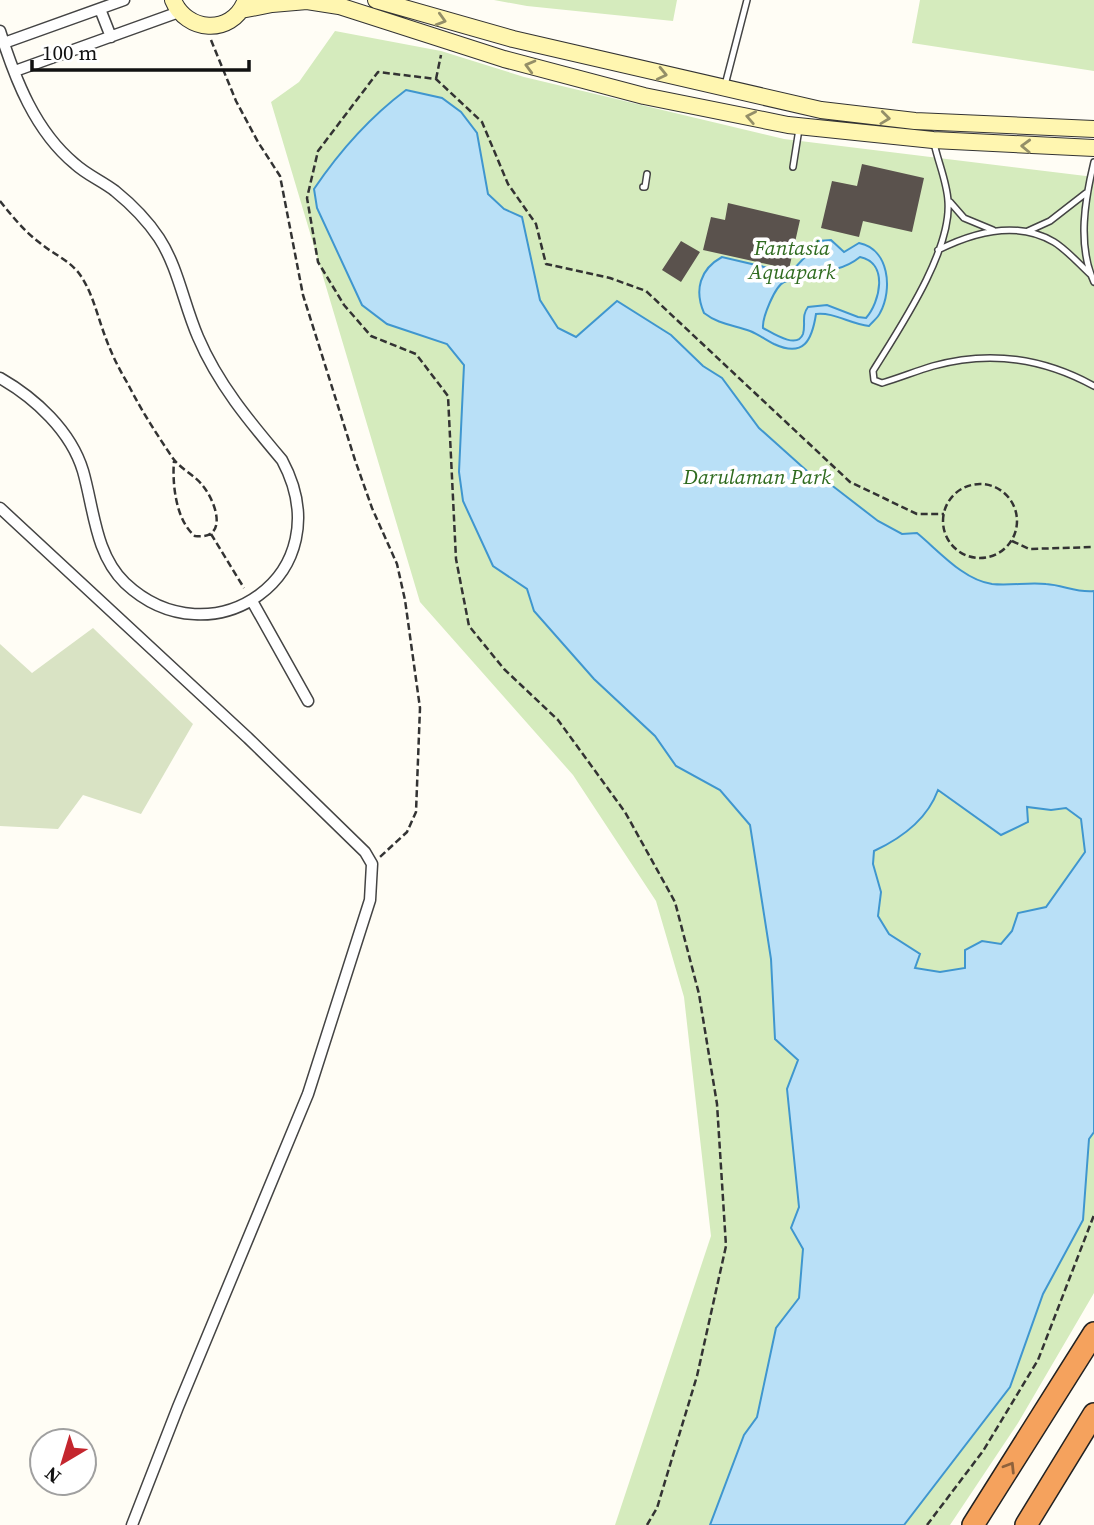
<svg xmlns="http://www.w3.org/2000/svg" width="1094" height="1525" viewBox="0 0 1094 1525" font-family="'Source Serif 4',serif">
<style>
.green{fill:#d5ebbd}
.cemetery{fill:#d9e3c4}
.water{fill:#b9e0f7;stroke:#3f96cf;stroke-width:2;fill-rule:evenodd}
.building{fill:#5a524d}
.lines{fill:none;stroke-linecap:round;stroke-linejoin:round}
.lane-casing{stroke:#444;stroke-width:8}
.street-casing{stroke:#444;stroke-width:13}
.secondary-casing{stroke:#333;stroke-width:18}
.highway-casing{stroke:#222;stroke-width:24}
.path{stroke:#333;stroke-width:2.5;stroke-dasharray:7 3.5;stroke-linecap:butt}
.lane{stroke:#fff;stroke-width:5}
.street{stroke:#fff;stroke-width:10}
.secondary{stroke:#fff6b0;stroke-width:16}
.highway{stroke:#f5a25d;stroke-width:21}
.oneway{stroke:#948f68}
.oneway2{stroke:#8e613b}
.labels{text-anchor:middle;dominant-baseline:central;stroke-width:7;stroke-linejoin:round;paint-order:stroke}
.park-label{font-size:21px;font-style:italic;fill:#2f6b1f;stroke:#fff}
</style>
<rect width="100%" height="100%" fill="#fffdf5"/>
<path class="green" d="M494,0H677L673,21L527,6Z
M920,0H1094V71L912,43Z
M335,31L441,51L524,77L784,139L1094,177V1293L1018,1423L950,1525H615L711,1236L684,997L656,901L573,775L420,602L271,102L299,82Z"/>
<path class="cemetery" d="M93,628L193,724L141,814L83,795L58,829L0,826V644L32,673Z"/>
<path class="water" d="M406,90L442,98L461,112L477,133L488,194L504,209L522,217L540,300L558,328L576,337L617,301L671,335L703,366L722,378L759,428L807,471L834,487L878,521L902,534L917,533C938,550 963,580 992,584C1010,586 1028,582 1046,584C1063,585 1077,593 1094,591V1132L1089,1139L1083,1220L1043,1294L1010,1387L904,1525H710L744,1435L757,1417L776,1328L799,1298L803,1249L791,1228L799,1207L787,1089L798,1060L775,1039L771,959L750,825L720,790L676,766L655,736L594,679L534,611L527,589L493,566L463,501L459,472L464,365L447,344L387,324L362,305L317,208L314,189C339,152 370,117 406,90ZM938,790L1001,835L1028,822L1027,807L1051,810L1066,808L1081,819L1085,852L1046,907L1018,913L1012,931L1001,944L982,941L965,950V968L940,972L915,968L920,954L889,934L878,916L881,892L873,864L874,851C902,838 927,820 938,790Z
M831,240L844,252L859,243C889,249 893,289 880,313C878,318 872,322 869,326C850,324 834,312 816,314C812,340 804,358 774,344C766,340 758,334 750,331C733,325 718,324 704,313C694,290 700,269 722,257L790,273L805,257L807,249L818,241ZM860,257C889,263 880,302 866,318L858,317L827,305L808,307C801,316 806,324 803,334C797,350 771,332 763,328C762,318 775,286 784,282C789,280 795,281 801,282L812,271C830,271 845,269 860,257Z"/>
<path class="building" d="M862,164L924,178L912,232L863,221L859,237L821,228L832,181L857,186Z
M728,203L800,220L789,269L703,250L711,217L725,220Z
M681,241L700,252L681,282L662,270Z"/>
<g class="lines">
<defs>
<path id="lane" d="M725,85L747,0
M934,143C938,162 947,182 948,201C952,251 899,329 873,371L874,380L882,383C899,378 916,371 933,366C990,350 1043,358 1094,386
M1094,162C1085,199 1077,245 1094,282
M793,167L799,129
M643,187H645L647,174
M950,202L964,218L993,230
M1028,231L1050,221L1086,193
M938,250C974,232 1017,220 1054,242C1067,250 1079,264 1091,275"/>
<path id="street" d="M100,9L111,37
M0,31C15,79 35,131 75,164C87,175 102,181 115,191C131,204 147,220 159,238C178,267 184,305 198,337C218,384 249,421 282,460C344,575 211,664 125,583C95,554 94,509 83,471C71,431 35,398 0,378
M4,43L124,0
M15,71L179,12
M0,508L248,738L365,852L372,864L370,900L308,1094L178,1407L132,1525
M252,601L308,701"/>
<path id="secondary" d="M173,0C186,32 231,36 245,2
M376,0L513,39L821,110L915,121L1094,129
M241,10L272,4L307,1L339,6L504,59L644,96L788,125L933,140L1094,148"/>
<path id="highway" d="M973,1525L1094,1333
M1026,1525L1094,1414"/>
</defs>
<use href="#lane" class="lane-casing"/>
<use href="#street" class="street-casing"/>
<use href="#secondary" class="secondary-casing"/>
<use href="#highway" class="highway-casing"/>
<path class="path" d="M211,40L236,101L258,142L280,176L303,295L355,460L372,508L397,564L405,600L420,708L416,812L407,832L380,857
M436,79L441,55
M0,201C12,216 24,231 40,243C53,254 67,259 78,272C92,290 97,315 105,336C111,353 119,369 128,384C141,410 156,433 172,457C180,469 195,475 203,486C216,502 229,540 195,536C176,521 172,484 174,461
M943 521a37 37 0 1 1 74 0a37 37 0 1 1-74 0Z
M211,534L244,588
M1012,541L1029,549L1094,547
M647,1525L657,1508L697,1376L726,1246L717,1104L699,994L675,902L625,812L558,720L504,669L469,626L456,559L448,396L416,354L371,336L344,305L318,262L307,198L318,151L378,72L436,79L482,122L508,184L536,224L546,264L610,278L646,291L850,482L917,514H944
M927,1525L983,1451L1038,1360L1094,1215"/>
<use href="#lane" class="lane"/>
<use href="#street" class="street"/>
<use href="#secondary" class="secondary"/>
<use href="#highway" class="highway"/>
</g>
<defs><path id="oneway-chevron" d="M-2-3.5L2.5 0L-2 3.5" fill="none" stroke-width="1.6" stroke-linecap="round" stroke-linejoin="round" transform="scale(1.75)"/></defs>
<g class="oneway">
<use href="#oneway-chevron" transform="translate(441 20) rotate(16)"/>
<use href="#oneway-chevron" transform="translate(530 66) rotate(-165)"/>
<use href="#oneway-chevron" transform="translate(662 74) rotate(13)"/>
<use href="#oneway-chevron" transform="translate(751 117) rotate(-169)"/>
<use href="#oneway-chevron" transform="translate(885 118) rotate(7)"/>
<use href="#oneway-chevron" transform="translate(1026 146) rotate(-178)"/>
</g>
<use class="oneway2" href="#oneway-chevron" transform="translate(1010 1467) rotate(-58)"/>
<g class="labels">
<g class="park-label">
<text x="792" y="247">Fantasia<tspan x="792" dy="24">Aquapark</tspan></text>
<text x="757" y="476">Darulaman Park</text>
</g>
</g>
<g transform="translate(63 1462) rotate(218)"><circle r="33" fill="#ffffff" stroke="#a0a0a0" stroke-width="2"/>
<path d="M0-5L12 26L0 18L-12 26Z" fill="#c4262e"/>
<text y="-10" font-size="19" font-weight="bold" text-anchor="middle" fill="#111111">N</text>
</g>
<path d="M32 60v10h217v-10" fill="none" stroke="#111111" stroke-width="3.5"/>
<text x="42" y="60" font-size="21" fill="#111111" stroke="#ffffff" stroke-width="5" paint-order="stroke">100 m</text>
</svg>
